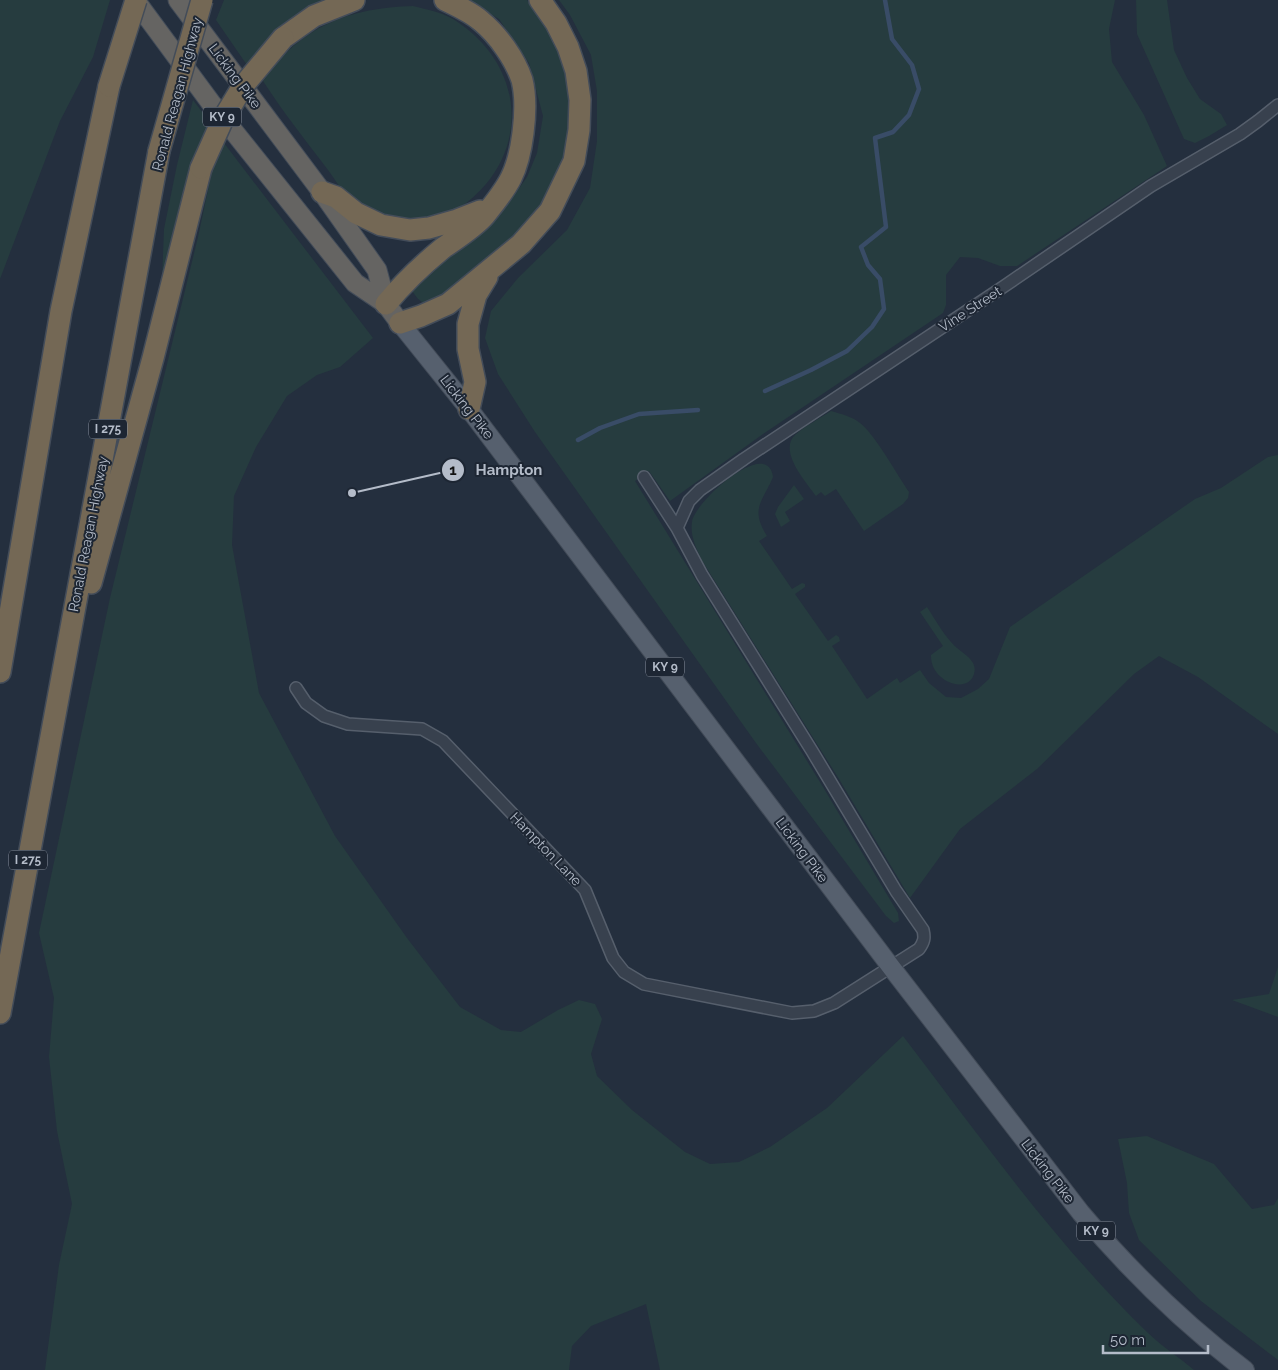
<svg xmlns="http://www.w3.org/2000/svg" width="1278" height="1370" viewBox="0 0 1278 1370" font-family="Raleway,sans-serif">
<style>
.green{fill:#263c3f}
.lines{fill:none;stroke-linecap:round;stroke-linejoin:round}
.stream{stroke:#394c67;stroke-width:4.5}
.minor-casing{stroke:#565f6c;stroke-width:14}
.primary-casing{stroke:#414a57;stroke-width:20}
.trunk-casing{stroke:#434c59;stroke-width:21}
.motorway-casing{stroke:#434c59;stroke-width:24}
.minor{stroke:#38414e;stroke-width:11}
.primary{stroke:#56606e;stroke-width:18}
.trunk{stroke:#656462;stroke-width:19}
.motorway{stroke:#746855;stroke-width:21}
.motorway-bridge-casing{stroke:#434c59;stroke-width:24;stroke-linecap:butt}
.motorway-bridge{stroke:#746855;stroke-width:21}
.labels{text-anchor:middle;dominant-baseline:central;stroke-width:4;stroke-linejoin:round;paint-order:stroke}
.shield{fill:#1d2633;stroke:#878f9c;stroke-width:1}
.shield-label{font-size:12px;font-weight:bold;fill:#b4bcc9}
.street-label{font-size:14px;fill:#b4bcc9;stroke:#1d2633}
.leader{fill:none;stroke:#b4bcc9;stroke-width:2}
.callout-dot{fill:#b4bcc9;stroke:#1d2633;stroke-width:2}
.mark-label{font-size:15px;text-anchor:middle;font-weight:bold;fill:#111}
.callout-label{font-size:15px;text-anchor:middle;font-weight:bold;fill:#b4bcc9;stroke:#1d2633;stroke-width:4;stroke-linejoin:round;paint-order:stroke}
</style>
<rect width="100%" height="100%" fill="#242f3e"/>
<path class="green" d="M0,0H110L93,57L60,121L0,279Z
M224,0H330L249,68L216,20Z
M467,0H527L552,33L564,66L571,109L568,146L557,183L525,228L431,304C421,304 418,299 412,291L413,283L492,220L508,204L527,177L537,153L543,116L529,63L499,19Z
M559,0H1115L1109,29L1112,62L1144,115L1167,166L1017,266H1000L978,258L960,257L946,275V305L943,313L763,434L670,501L649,471L635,481L823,787L898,913L899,921L894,923L886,916L756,743L535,432L498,374L485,338L491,311L518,278L567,230L590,188L597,141V91L591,55L570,15Z
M1136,0H1167L1174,50L1187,78L1200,99L1221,114L1227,125L1209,136L1195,143L1184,139L1137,34Z
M413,6C429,10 446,13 459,23C515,61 530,131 486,184C470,203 451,216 426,220C413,222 401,223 388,219C379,217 357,202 349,197C341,190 334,178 328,170C306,141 283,112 263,81C300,26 349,8 413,6Z
M193,100L212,125L162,280L164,229L177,165Z
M224,143L373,338L340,367L317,375L287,396L256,447L234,496L232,545L259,693L335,836L407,938L460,1007L501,1030L521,1032L558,1010L579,1000L595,1004L602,1019L591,1054L597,1076L632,1110L685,1152L710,1164L739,1162L770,1147L827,1108L903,1036C981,1138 1055,1243 1147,1332C1161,1346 1179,1357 1194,1370H660L646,1304L591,1326L572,1346L569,1370H45L59,1265L72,1204L57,1131L49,1057L54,998L39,933L110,598L198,237L212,171Z
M831,411C841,414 851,416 860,423C874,433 898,476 909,492L908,498L903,504L864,531L836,489L825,496L821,492L816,496C806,482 778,451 795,435C805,426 819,419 831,411Z
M1278,455V734L1198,677L1159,656L1134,674L1037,769L960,829L910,898L839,779L701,559C696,547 690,536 692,522C694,502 768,436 773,477C762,503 750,508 767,536L759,541L792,589L802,583L805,584V587L795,594L828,641L836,635L839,637L840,641L832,646L867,699L897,678L900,683L920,670L929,683L946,697L961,698L978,689L989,679L1010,627L1195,499L1221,488L1268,457Z
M794,485L804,499L785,512L790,521L781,527L775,514L778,507Z
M927,607C935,619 942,632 951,642C957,650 969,655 973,663C975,667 975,670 974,674C968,695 930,682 931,655L943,646L920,612Z
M1278,967V1017L1232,1000L1269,994Z
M1147,1136L1214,1164L1252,1209L1274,1205L1278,1198V1360L1201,1301L1139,1240L1129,1213L1127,1183L1118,1139Z"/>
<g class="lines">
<path class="stream" d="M765,391L811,370L847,351L872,327L884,309L880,279L868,265L861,247L886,227L875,138L893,132L909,115L919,89L912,65L892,39L885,0
M578,440L600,428L639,414L698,410"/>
<defs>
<path id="minor" d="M677,528L689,501L700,490L744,459L1003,287L1151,186L1240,134L1258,121L1278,105
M296,688L306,703L324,716L348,724L422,729L443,741L585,890L613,958L624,972L644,984L792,1013L814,1011L834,1003L919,949C924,942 925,938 923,930L896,891L812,751L702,575L677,528L644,477"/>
<path id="primary" d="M400,323L469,409L891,967L1081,1213C1131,1272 1184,1324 1245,1370"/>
<path id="trunk" d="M135,0L211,103L355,283L386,304L400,323
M178,0L322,192L377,270L386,304"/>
<path id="motorway" d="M283,38L314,16L354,0
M322,192L336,197L356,213L381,225L410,230L429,228L457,220L480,211
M386,304C404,282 421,266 443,248C456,239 475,227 485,215C494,204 505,190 511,178C518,164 521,149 523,133C525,117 526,96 522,80C515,59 498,35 481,21C471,12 457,6 445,0
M400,323L421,316L448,304L521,244L550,211L574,161L579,130L580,100L576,71L568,47L556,23L540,0
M469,409L475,382L468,349V324L476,295L487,277
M91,583L153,358L201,168
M0,672L61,311L109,86
M0,1013L159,151"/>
</defs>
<use href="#minor" class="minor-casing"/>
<use href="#primary" class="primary-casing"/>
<use href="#trunk" class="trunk-casing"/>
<use href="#motorway" class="motorway-casing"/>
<use href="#minor" class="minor"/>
<use href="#primary" class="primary"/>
<use href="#trunk" class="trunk"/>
<use href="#motorway" class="motorway"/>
<defs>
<path id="motorway-bridge" d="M109,86L136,0
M159,151L202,0
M201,168L222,121L243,86L283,38"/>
</defs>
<use href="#motorway-bridge" class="motorway-bridge-casing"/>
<use href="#motorway-bridge" class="motorway-bridge"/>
</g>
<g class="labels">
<g class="shield">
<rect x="203" y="107.5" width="38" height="19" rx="4"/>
<rect x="89" y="419.5" width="38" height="19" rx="4"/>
<rect x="646" y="657.5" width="38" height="19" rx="4"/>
<rect x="9" y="850.5" width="38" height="19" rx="4"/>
<rect x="1077" y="1221.5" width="38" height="19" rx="4"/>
</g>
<g class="shield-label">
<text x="222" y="117">KY 9</text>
<text x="108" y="429">I 275</text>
<text x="665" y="667">KY 9</text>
<text x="28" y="860">I 275</text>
<text x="1096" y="1231">KY 9</text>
</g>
<g class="street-label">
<text transform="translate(235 76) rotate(53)">Licking Pike</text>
<text transform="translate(177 94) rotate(-75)">Ronald Reagan Highway</text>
<text transform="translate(970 309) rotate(-33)">Vine Street</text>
<text transform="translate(467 407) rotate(52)">Licking Pike</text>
<text transform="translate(88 534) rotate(-79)">Ronald Reagan Highway</text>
<text transform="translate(546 849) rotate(46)">Hampton Lane</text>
<text transform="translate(802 850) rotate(53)">Licking Pike</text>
<text transform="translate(1048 1171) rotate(52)">Licking Pike</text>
</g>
</g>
<path class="leader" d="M352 493L453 470"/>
<g class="callout-dot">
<circle cx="352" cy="493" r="5"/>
<circle cx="453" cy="470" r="12"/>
</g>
<g class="mark-label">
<text x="453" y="475">1</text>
</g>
<g class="callout-label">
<text x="509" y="475">Hampton</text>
</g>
<path d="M1103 1345v8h105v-8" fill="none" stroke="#b4bcc9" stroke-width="2.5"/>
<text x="1110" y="1345" font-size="15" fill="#b4bcc9" stroke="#1d2633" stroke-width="4" paint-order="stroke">50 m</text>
</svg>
